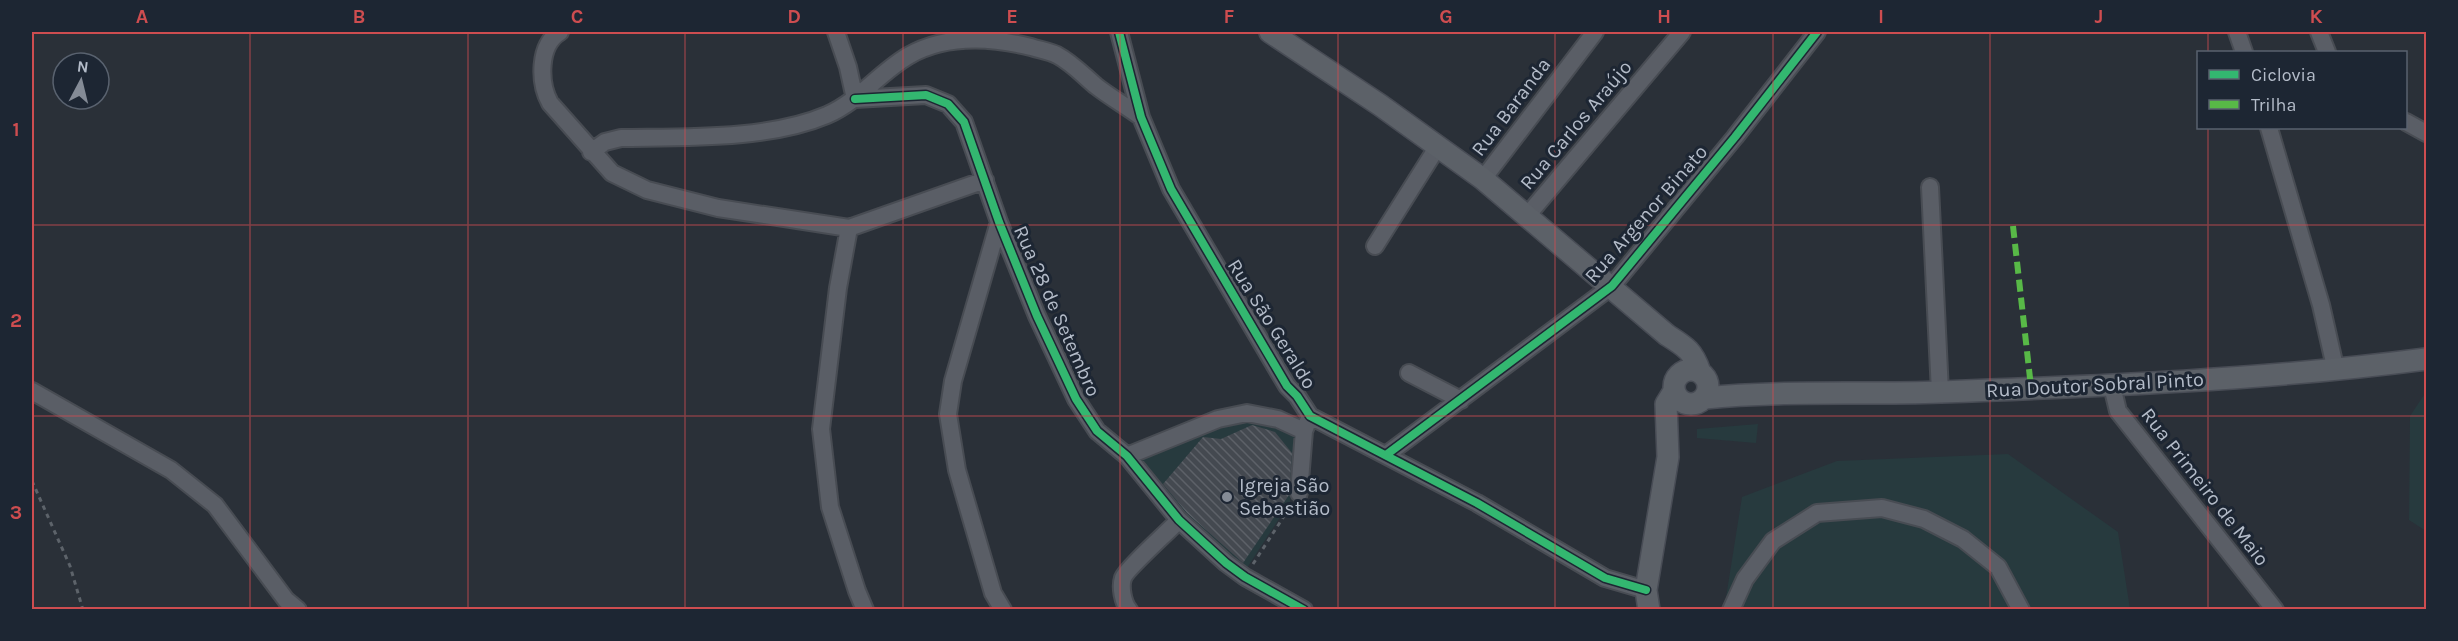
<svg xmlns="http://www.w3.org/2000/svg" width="2458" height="641" viewBox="0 0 2458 641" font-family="Karla,sans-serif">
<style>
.park{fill:#273a3e}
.building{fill:url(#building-back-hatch)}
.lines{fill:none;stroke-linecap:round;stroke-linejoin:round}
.minor-casing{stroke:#484c53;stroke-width:20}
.major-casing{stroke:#484c55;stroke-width:24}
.path{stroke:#5d636a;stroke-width:3;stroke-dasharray:4.5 4.5;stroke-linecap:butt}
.minor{stroke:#5a5e66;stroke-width:16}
.major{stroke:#5c6168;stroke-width:21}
.quiet{stroke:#58b947;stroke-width:6;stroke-dasharray:12 6;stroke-linecap:butt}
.cycleway-casing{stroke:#1d2633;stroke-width:11}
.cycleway{stroke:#33b770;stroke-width:8}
.grid{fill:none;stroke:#ce4d50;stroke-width:1.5;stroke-opacity:0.55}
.poi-dot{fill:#848b96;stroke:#1d2633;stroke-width:2}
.labels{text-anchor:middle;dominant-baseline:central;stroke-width:6;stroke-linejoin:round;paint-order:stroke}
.street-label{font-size:20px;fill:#b4bcc9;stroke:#1d2633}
.poi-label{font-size:20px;fill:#b4bcc9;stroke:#1d2633;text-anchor:start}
.neatline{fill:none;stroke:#ce4d50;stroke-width:2}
.grid-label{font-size:20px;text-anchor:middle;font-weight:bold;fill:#ce4d50}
</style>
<defs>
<pattern id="building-back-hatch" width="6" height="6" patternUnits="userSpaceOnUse" patternTransform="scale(1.5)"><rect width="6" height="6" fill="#444950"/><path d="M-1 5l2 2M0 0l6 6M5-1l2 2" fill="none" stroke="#5d6168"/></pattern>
</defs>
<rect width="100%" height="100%" fill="#2a3038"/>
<path class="park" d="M2426,392V531L2409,520L2410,416Z
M1237,417L1280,428L1298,439L1290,502L1245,571L1195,531L1138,461L1188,436Z
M1758,424L1756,443L1697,438V429Z
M2008,454L2118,532L2130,609L1724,610L1742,497L1837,461Z"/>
<path class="building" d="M1252,425L1275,432L1292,453L1289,495L1243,563L1187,513L1163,484L1203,437L1221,439Z"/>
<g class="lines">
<defs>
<path id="minor" d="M560,32C538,45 539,83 550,103L612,173L647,190L718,208L849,228
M836,32L848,67L855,99
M1119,32L1141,117L1171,189L1287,386L1297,396L1310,416L1477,503L1605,578L1646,590
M2237,32L2244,52
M2319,32L2327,52
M855,99L926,95L948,104L964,122L999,222L1037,316L1076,399L1097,431L1127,456L1179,520L1226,563L1245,577L1304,610
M2406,122L2426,133
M2269,128L2321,305L2336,371
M591,152L605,142L621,138C685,137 768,140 827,115C859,101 879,73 908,56C946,34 990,37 1031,47C1040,50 1049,51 1057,55C1072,63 1083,75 1096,86C1110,97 1126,106 1141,117
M1483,179L1595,32
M1930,187L1940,392
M1526,217L1682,32
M999,222L953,381L948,414L957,470L993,593L1003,610
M1375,246L1438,146
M1409,373L1461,400
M2112,386L2118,411L2275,610
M32,391L171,470L215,505L286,600L298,610
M1386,455L1612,286L1735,137L1817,32
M1127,456L1218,419L1247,413L1278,419L1304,431L1310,416
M1299,493L1304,431
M865,610L857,591L830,507L821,429L838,288L849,228L985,180
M1129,610C1123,603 1120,587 1123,578C1127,568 1169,531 1179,520
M1731,610L1745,579L1773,541L1817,513L1882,508L1924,519L1963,539L1998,567L2021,610"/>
<path id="major" d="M1270,32L1380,105L1483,179L1667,335C1686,347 1693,351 1700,372
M1674 387a17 17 0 1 1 34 0a17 17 0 1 1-34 0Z
M1705,398C1784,390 1862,395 1941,392C2103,386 2265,380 2426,359
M1649,610L1646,590L1668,457L1666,404L1674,391"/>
</defs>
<use href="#minor" class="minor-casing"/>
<use href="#major" class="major-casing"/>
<path class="path" d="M32,481L70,566L83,610
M1253,564L1290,507"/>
<use href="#minor" class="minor"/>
<use href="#major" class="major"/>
<path class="quiet" d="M2013,226L2031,387"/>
<defs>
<path id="cycleway" d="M1119,32L1141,117L1171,189L1287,386L1297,396L1310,416L1477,503L1605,578L1646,590
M855,99L926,95L948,104L964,122L999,222L1037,316L1076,399L1097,431L1127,456L1179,520L1226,563L1245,577L1304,610
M1386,455L1612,286L1735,137L1817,32"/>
</defs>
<use href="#cycleway" class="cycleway-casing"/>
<use href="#cycleway" class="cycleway"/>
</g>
<path class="grid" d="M250,32V610M468,32V610M685,32V610M903,32V610M1120,32V610M1338,32V610M1555,32V610M1773,32V610M1990,32V610M2208,32V52M2208,128V610M32,225H2426M32,416H2426"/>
<circle class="poi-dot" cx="1227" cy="497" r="6"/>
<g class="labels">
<g class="street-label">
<text transform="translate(1511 107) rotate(-53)">Rua Baranda</text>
<text transform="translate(1576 125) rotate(-50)">Rua Carlos Araújo</text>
<text transform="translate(1646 214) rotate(-49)">Rua Argenor Binato</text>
<text transform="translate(1057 311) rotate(66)">Rua 28 de Setembro</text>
<text transform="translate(1272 324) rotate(58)">Rua São Geraldo</text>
<text transform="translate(2095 385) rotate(-3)">Rua Doutor Sobral Pinto</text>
<text transform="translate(2205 487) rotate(52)">Rua Primeiro de Maio</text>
</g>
<g class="poi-label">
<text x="1239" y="485">Igreja São<tspan x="1239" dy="23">Sebastião</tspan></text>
</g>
</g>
<rect width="2458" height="641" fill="none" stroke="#1d2633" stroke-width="66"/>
<rect x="2197" y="51" width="210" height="78" fill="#1d2633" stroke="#59626f" stroke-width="1.5"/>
<rect x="2209" y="70" width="30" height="9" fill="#33b770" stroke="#59626f" stroke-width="1.5"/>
<text x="2251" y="81" font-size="18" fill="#b4bcc9">Ciclovia</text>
<rect x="2209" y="100" width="30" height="9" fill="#58b947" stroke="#59626f" stroke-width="1.5"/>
<text x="2251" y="111" font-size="18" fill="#b4bcc9">Trilha</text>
<g transform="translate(81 81) rotate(7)"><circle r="28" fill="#1d2633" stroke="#59626f" stroke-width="1.5"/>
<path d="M0-4.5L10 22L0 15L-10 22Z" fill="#848b96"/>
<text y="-9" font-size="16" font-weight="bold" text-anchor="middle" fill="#b4bcc9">N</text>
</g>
<rect x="33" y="33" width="2392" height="575" class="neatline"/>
<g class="grid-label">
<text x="142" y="23">A</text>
<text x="359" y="23">B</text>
<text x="577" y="23">C</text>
<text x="794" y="23">D</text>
<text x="1012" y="23">E</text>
<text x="1229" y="23">F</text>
<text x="1446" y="23">G</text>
<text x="1664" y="23">H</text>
<text x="1881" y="23">I</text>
<text x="2099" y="23">J</text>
<text x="2316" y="23">K</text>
<text x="16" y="136">1</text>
<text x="16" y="327">2</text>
<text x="16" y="519">3</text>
</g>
</svg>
